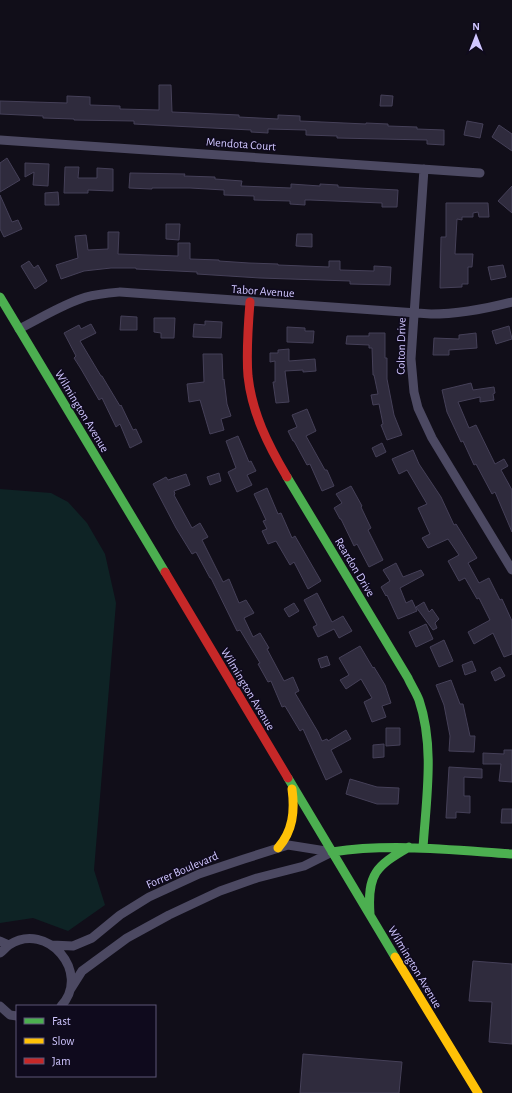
<svg xmlns="http://www.w3.org/2000/svg" width="512" height="1093" viewBox="0 0 512 1093" font-family="'Alegreya Sans',sans-serif">
<style>
.green{fill:#0e2325}
.building{fill:#2f2b3d;stroke:#454058}
.lines{fill:none;stroke-linecap:round;stroke-linejoin:round}
.street{stroke:#4c4962;stroke-width:9}
.fast{stroke:#4caf50;stroke-width:9}
.slow{stroke:#ffc107;stroke-width:9}
.jam{stroke:#c62828;stroke-width:9}
.labels{text-anchor:middle;dominant-baseline:central;stroke-width:3;stroke-linejoin:round;paint-order:stroke}
.street-label{font-size:12px;fill:#d0c6ff;stroke:#0f0a1d}
</style>
<rect width="100%" height="100%" fill="#110e19"/>
<path class="green" d="M0,489L51,493L68,502L87,523L105,554L116,603L94,870L105,905L68,931L33,918L0,923Z"/>
<path class="building" d="M159,85H171L172,112L239,115V117L278,119V115L300,116V121L366,124V123L388,124V126L417,127V129L444,130V145L427,144V140L337,138V136L306,135V130L268,129V133L251,132V130L134,124V121L74,120V119L43,118V116L0,114V101L67,103V96L90,97V105L120,106V109L159,110Z
M381,95L393,96L392,106H380Z
M467,121L483,124L480,138L464,135Z
M499,125L512,134V151L492,137Z
M7,158L20,180L0,192V163Z
M25,163L49,164L48,186L33,185L34,172L25,177Z
M65,167H79L78,178H97V168L113,169V191L88,190V193H64Z
M130,173L185,174L184,176L215,177V179L242,181L241,186L291,188V184L320,186V184L338,185V187L398,190L397,207H382V203L310,200H305V205L290,204V201L254,200V196L224,195V190L190,188H152V189L129,188Z
M512,186V213L498,201Z
M58,192L59,205H45V193Z
M0,195L12,222L18,220L22,229L4,237L0,229Z
M446,203H488L489,217H479L478,212L473,213V217H462V220L457,219L455,254H473L472,267H468V284H462V287L440,288L441,237H446Z
M166,224H180L179,240L166,239Z
M108,232H119L118,254L178,256V243H190V259L219,260V261L249,263L278,264V265L329,267V261H340V270L374,271V266L391,267L390,285L350,284V281L260,278L197,274V272L136,269V268H111L84,271L61,279L56,265L78,258L75,236L86,235L88,250L108,249Z
M297,234H312V247L296,246Z
M29,261L34,268L38,265L47,281L35,289L21,266Z
M503,265L506,277L491,280L488,267Z
M121,316L137,317V330H120Z
M154,318H175L174,338H161V333L154,332Z
M205,321L222,322L221,338L193,337L194,324L205,325Z
M91,324L96,333L80,341L101,376H102L120,406L121,405L133,430L136,429L142,442L130,448L120,424L116,427L102,398L99,400L81,369L74,358L76,356L64,333L79,325L81,329Z
M509,326L512,339L496,344L492,331Z
M287,327L305,328V331H314L313,343L287,342Z
M369,333H385V358H387V379L394,415L402,435L387,440L381,425L383,424L379,404L373,405L371,395L378,394L374,375H373L372,348H369V345L346,344L347,336H369Z
M476,333L477,348L449,350V355H433L434,338L459,339V335Z
M289,349V361L315,359L316,371L303,372V370L285,371L289,402L276,403L273,382H275V361L270,362V353H278V350Z
M203,354H222L223,380L224,379L227,404L231,416L221,419L224,430L210,434L200,400L189,402L187,384L204,382Z
M471,383L473,390L494,387L495,393L493,394L494,400L480,402V397L458,402L469,428L476,425L495,464L504,459L508,466L501,470L512,490V532L495,492L492,494L476,464L474,465L463,441L461,442L447,412L442,390Z
M307,409L316,431L306,436L325,470H327L334,486L322,491L310,464L307,465L294,441H293L288,431L297,427L292,415Z
M238,436L249,462L251,461L256,471L247,475L252,485L237,492L228,472L236,468L226,441Z
M382,443L386,452L376,457L372,448Z
M413,450L419,464L441,497L454,525L456,524L477,558L468,563L479,583L489,578L500,600L502,599L512,621V654L504,657L493,633L474,644L468,632L490,620L479,598L477,599L465,578L459,581L448,561L459,555L448,539L428,548L422,538L430,534L418,508L427,504L407,470L399,474L392,459Z
M219,473L221,481L210,485L207,477Z
M186,474L190,485L174,491L175,494L174,495L192,528L200,523L208,537L202,540L223,582L229,579L239,603L246,600L254,613L244,618L253,637L260,633L269,648L267,649L284,681L293,677L299,691L295,693L318,732L322,741L327,739L328,741L346,730L351,739L331,750L342,772L326,780L303,729L300,731L285,706L282,707L271,681L268,682L258,664L260,663L240,630L237,631L211,578H210L196,552L192,554L176,528L153,484L166,477L168,480Z
M351,486L362,506L361,507L371,528L368,530L383,560L369,567L357,544L354,546L341,519H340L334,508L342,503L336,494Z
M267,488L278,514L281,513L292,538L295,536L321,581L308,589L294,562L290,565L276,541L268,544L262,531L267,529L263,521L266,520L254,494Z
M396,563L403,577L421,570L424,575L400,588L406,603L412,600L417,611L398,619L387,595L386,596L381,587L390,581L383,570Z
M317,593L332,622L343,616L352,631L339,638L334,629L318,637L313,627L317,625L304,600Z
M424,602L429,612L432,609L439,619L435,623L437,628L433,630L416,607Z
M294,603L299,611L289,617L284,609Z
M426,624L433,639L416,647L409,632Z
M444,640L453,661L439,667L430,647Z
M360,646L373,668L374,667L385,685L391,703L382,706L386,717L372,722L364,702L372,698L361,679L346,689L340,680L349,675L339,658Z
M327,656L330,665L321,668L318,659Z
M472,661L476,671L465,675L462,665Z
M500,667L505,676L495,681L491,672Z
M451,680L460,704H463L470,736H475L474,752L449,751L450,736L444,705L436,685Z
M386,728H400V745L386,746Z
M384,744V757L373,758V745Z
M504,750H512V782L499,781L501,764H483V753L504,754Z
M449,767L482,769V778L464,777V796H470V813L456,812V818H446Z
M350,779L377,787L399,788L398,804H377L346,794Z
M502,809H512V823H501Z
M473,961L512,964V1044L489,1042L492,1002L469,1001Z
M303,1054L402,1062L399,1093H300Z"/>
<g class="lines">
<path class="street" d="M0,140L480,173
M424,169L411,359L414,392L418,408L432,438L512,570
M19,329C41,318 63,304 86,297C97,294 109,293 120,292L431,314C460,314 485,309 512,302
M0,941L9,945
M52,945L73,946L92,938L120,915L149,897L199,874L244,859L288,845L332,852
M0,953C3,951 6,947 9,945C47,920 92,973 61,1006
M70,990L82,971L127,938L169,915L220,891L257,878L304,866L332,852
M0,1006L10,1015L17,1016"/>
<path class="fast" d="M0,297L165,572
M287,477L408,678C411,685 416,692 419,700C435,747 426,800 423,848
M288,778L395,957
M332,852C392,843 452,850 512,854
M370,914C367,874 376,866 409,847"/>
<path class="slow" d="M278,848C293,831 295,811 292,789
M395,957L478,1093"/>
<path class="jam" d="M250,302C248,327 246,352 248,376C252,413 268,445 287,477
M165,572L288,778"/>
</g>
<g class="labels">
<g class="street-label">
<text transform="translate(241 144) rotate(4)">Mendota Court</text>
<text transform="translate(263 291) rotate(4)">Tabor Avenue</text>
<text transform="translate(401 346) rotate(-89)">Colton Drive</text>
<text transform="translate(82 411) rotate(59)">Wilmington Avenue</text>
<text transform="translate(355 567) rotate(59)">Reardon Drive</text>
<text transform="translate(248 689) rotate(59)">Wilmington Avenue</text>
<text transform="translate(182 870) rotate(-23)">Forrer Boulevard</text>
<text transform="translate(415 967) rotate(59)">Wilmington Avenue</text>
</g>
</g>
<rect x="16" y="1005" width="140" height="72" fill="#0f0a1d" stroke="#5c5577"/>
<rect x="24" y="1018" width="20" height="6" fill="#4caf50" stroke="#5c5577"/>
<text x="52" y="1025" font-size="12" fill="#d0c6ff">Fast</text>
<rect x="24" y="1038" width="20" height="6" fill="#ffc107" stroke="#5c5577"/>
<text x="52" y="1045" font-size="12" fill="#d0c6ff">Slow</text>
<rect x="24" y="1058" width="20" height="6" fill="#c62828" stroke="#5c5577"/>
<text x="52" y="1065" font-size="12" fill="#d0c6ff">Jam</text>
<g transform="translate(476 36)" stroke="#0f0a1d" stroke-width="3" paint-order="stroke">
<path d="M0-3L7 15L0 10L-7 15Z" fill="#d0c6ff"/>
<text y="-6" font-size="11" font-weight="bold" text-anchor="middle" fill="#d0c6ff">N</text>
</g>
</svg>
